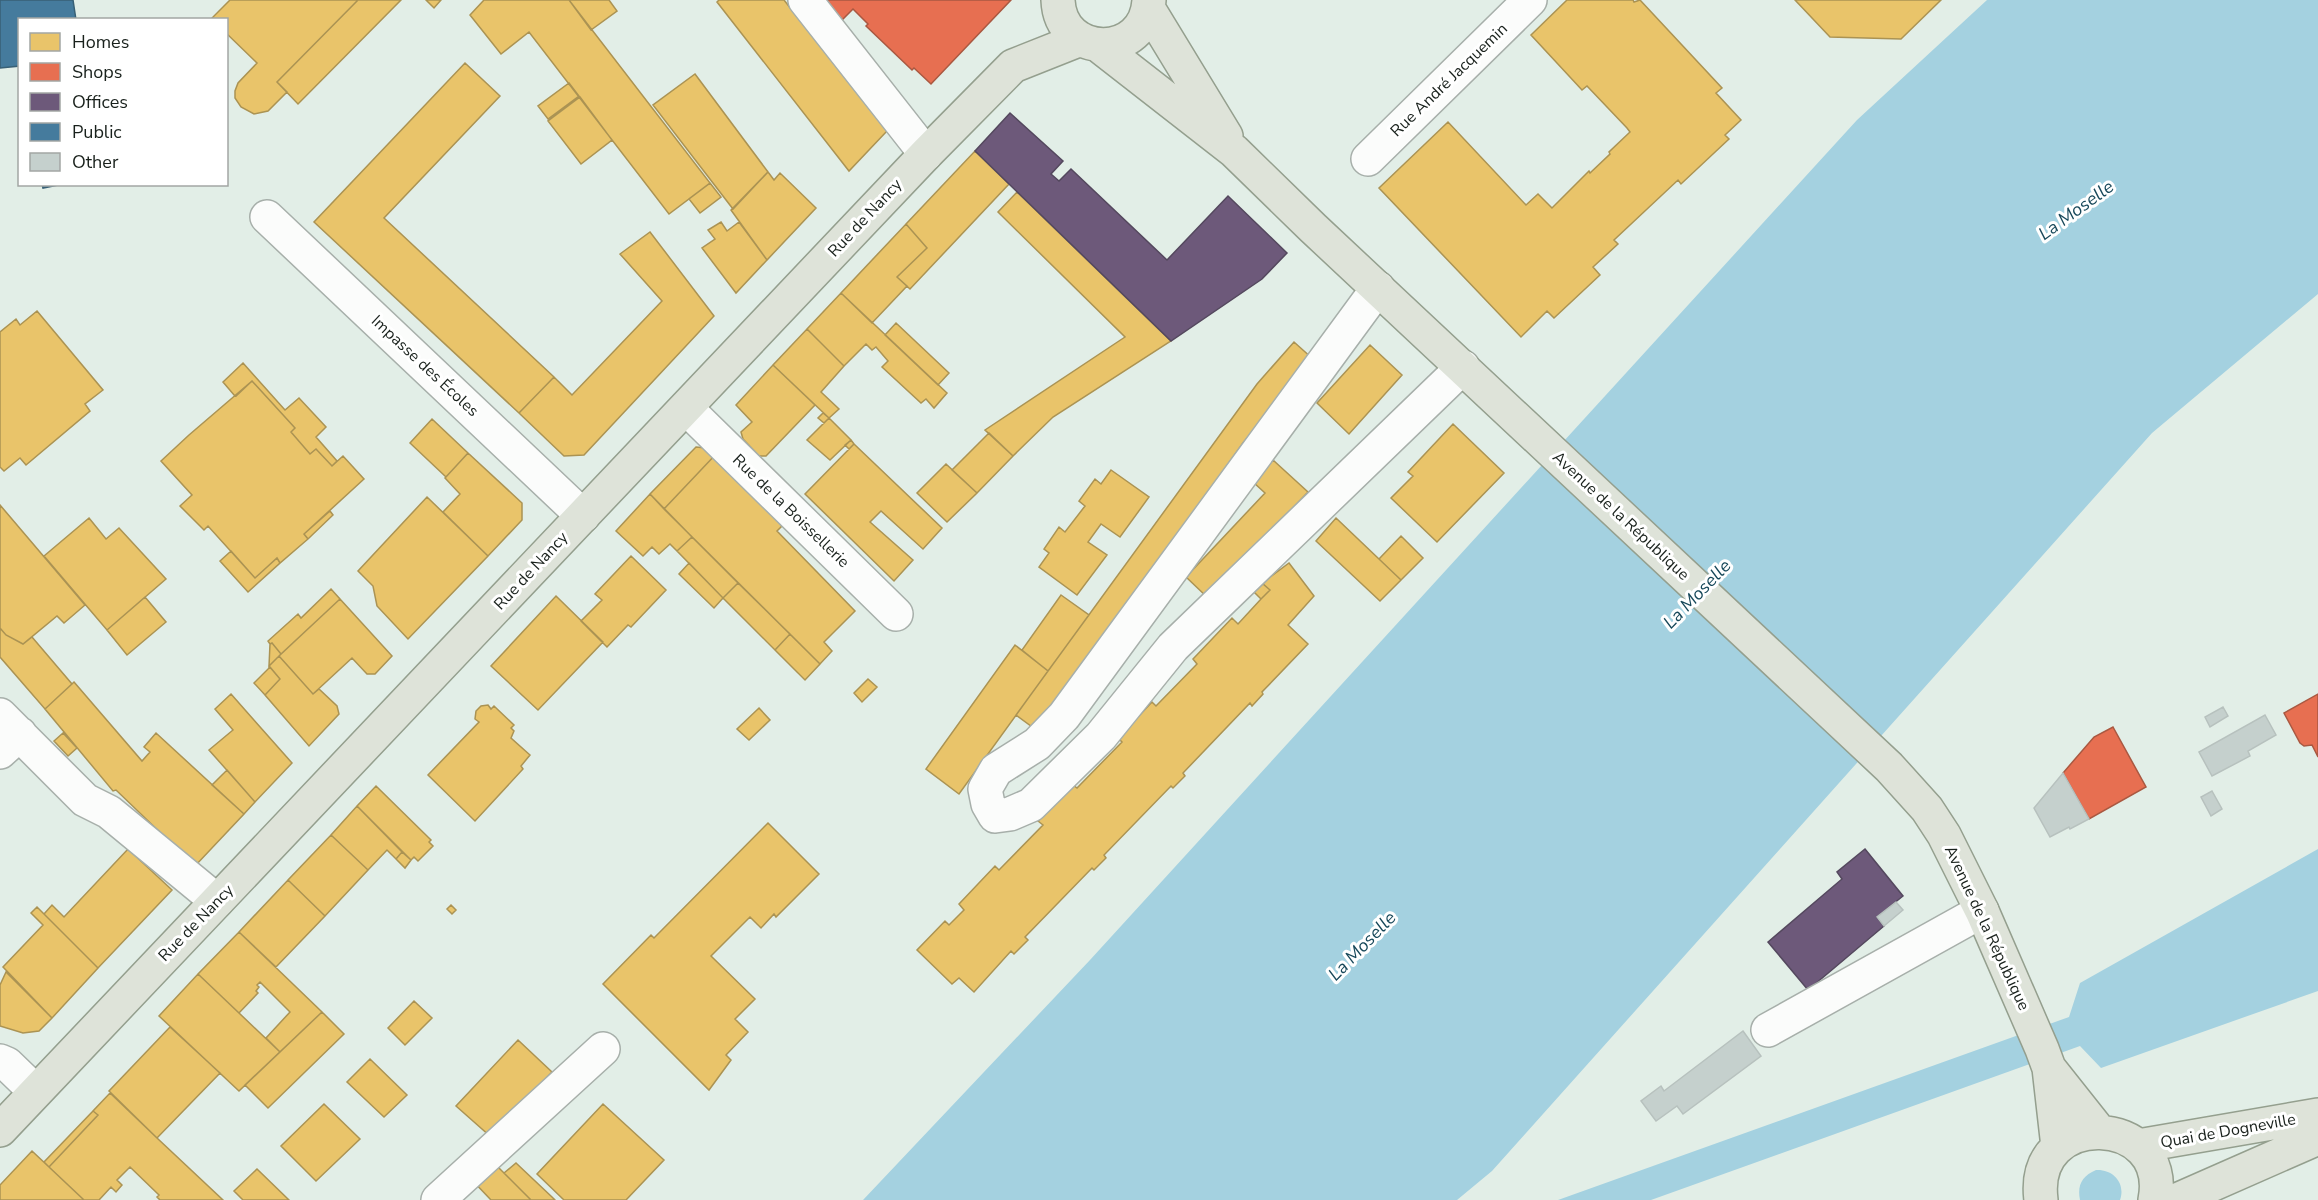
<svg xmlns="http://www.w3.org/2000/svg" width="2318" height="1200" viewBox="0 0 2318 1200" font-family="'Nunito Sans',sans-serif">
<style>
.water{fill:#a4d1e0}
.homes{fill:#e9c46a;stroke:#ab9353;stroke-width:1.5}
.shops{fill:#e76f51;stroke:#a95841;stroke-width:1.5}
.offices{fill:#6d597a;stroke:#54485e;stroke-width:1.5}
.public{fill:#457b9d;stroke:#386076;stroke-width:1.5}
.building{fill:#c5d0cd;stroke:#b7c1be;stroke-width:1.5}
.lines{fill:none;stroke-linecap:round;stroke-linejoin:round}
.minor-casing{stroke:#a7afaa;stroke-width:36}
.major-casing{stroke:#949f8e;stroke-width:36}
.minor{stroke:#fbfcfb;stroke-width:33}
.major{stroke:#dee3d9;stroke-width:33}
.labels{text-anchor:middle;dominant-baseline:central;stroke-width:6;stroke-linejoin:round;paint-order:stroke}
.street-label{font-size:16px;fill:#19211c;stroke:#fff}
.water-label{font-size:18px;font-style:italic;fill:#17485a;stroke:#fff}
</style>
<rect width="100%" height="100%" fill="#e2eee7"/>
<path class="water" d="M1987,0H2318V294L2152,433L1492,1171L1457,1200H863L1090,960L1857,120Z
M2318,849V991L2101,1068L2080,1046L1651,1200H1558L2069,1017L2080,983Z
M2096,1170C2113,1169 2126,1183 2120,1200H2080C2077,1185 2082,1176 2096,1170Z"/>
<path class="homes" d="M230,0H358L277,82L287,92L268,111L254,114L241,107L235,98V91L238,83L257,63L226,33V20L211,19Z
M358,0H401L298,104L277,82Z
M426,0H441L434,8Z
M484,0H569L710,183L669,214L529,32L501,54L470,15Z
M569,0H609L617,11L591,30Z
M719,0H784L887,131L849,171L717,2Z
M1567,0H1633L1634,2L1640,0L1722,88L1716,93L1741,120L1725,135L1729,139L1681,184L1678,180L1614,240L1618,244L1593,267L1600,275L1554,318L1547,311L1521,337L1379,188L1448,122L1526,205L1538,194L1552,208L1589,171L1590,173L1610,154L1609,152L1630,132L1627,128L1587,86L1582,90L1531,35Z
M1795,0H1941L1901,39L1830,37Z
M465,63L500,96L384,218L554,377L519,413L314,222Z
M695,74L768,172L733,209L653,105Z
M569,83L579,96L548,119L538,106Z
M580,97L612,140L581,164L548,121Z
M975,151L1009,184L910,289L897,277L927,248L906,224Z
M768,172L774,180L780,173L816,208L767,260L731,210Z
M710,183L721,197L700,213L689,199Z
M1017,192L1171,341L1053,417L1013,456L985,430L1125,337L998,212Z
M721,222L727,231L739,222L767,260L736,293L702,248L715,239L708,230Z
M906,224L927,248L897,277L907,286L872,323L841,293Z
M650,232L714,316L584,455L564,456L519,413L554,377L572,395L662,301L620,254Z
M841,293L947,393L934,408L926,399L921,403L882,367L888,361L876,347L872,350L866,344L844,366L807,329Z
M37,311L103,390L85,404L90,411L26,465L20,458L4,471L0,467V332L16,319L20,325Z
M896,323L949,373L938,385L885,335Z
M807,329L844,366L821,392L839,409L829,418L773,365Z
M1294,342L1313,359L1243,443L1039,732L1016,715L1257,384Z
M1370,345L1402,375L1349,434L1317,403Z
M243,363L285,410L299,398L326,427L316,437L337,461L332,466L316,449L310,454L291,432L295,428L252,381L236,396L234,395L223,382Z
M773,365L815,405L766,456H759L743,439L741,432L752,422L736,405Z
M252,381L295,428L291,432L310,454L316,449L332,466L343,456L364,479L304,534L308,539L280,563L277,558L255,578L208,526L204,530L180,506L192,495L161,461L189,435Z
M823,413L829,418L824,423L818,418Z
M829,418L851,440L830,460L807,440Z
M432,419L468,453L446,477L410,443Z
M1453,424L1504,473L1437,542L1391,498L1413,476L1408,472Z
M989,433L1013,456L977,493L952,470Z
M851,440L854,444L849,449L845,445Z
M854,444L942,528L923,549L881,511L870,522L913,560L894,581L805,494Z
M696,447L706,448L717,453L664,509L650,494Z
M468,453L522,503V520L488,556L443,512L460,494L445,478Z
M717,453L786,522L777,531L855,611L824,642L832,651L820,664L664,509Z
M1273,460L1308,492L1208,598L1186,577L1265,493L1253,482Z
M946,464L977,493L947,522L917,493Z
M1111,470L1149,497L1120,537L1101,524L1088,542L1107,555L1077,595L1039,567L1049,553L1044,549L1059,527L1065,532L1085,506L1079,501L1095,479L1101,484Z
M650,494L692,537L677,551L670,544L659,554L652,547L643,556L616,531Z
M427,497L488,556L408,639L377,606L373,586L358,571Z
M0,505L85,605L64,623L57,616L23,644L6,635L0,628Z
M330,511L333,515L308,539L304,534Z
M89,518L106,539L119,528L166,579L107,630L44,556Z
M1336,518L1401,580L1380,601L1316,541Z
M1401,536L1423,558L1401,580L1379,559Z
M692,537L738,583L723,598L677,551Z
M231,551L255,578L277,558L280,563L248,592L220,561Z
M631,556L666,590L631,627L628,625L607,647L581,621L602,600L595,594Z
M689,563L723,598L714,608L679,574Z
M1289,563L1314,596L1288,625L1308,644L1262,692L1263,694L1252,706L1250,703L1183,773L1185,776L1173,788L1171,786L1104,855L1106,858L1094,870L1092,868L1025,937L1028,940L1014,954L1011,951L974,992L959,978L952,984L917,950L945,921L949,925L964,910L959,904L995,866L999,870L1043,825L1038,821L1073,785L1077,788L1122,742L1118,738L1152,702L1156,706L1197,664L1193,659L1232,618L1238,624L1261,599L1270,590L1262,583Z
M738,583L790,634L775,650L723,598Z
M1262,583L1270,590L1261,599L1253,591Z
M331,589L340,599L281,654L272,643L270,644L268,641L298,614L301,618Z
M1061,595L1089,615L1048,671L1022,650Z
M556,596L603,642L538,710L491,666Z
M145,597L166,622L127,655L107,630Z
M340,599L392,656L375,674H367L352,658L313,694L279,656Z
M0,628L6,635L23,644L32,637L72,684L45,709L0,657Z
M790,634L820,664L805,680L775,650Z
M272,643L281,654L269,666L270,644Z
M1015,645L1048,671L959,794L926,769Z
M279,656L313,694L319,689L337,706L339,714L309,746L265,695L280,679L269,666Z
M270,667L280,679L265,695L254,683Z
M868,679L877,687L862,702L854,693Z
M74,682L142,761L150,752L144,747L156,733L244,814L195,866L116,790L113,791L45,709Z
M231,694L292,763L255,802L209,750L233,730L215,709Z
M488,705L491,709L494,706L514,725L511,728L514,731L511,738L530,755L521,766L523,769L475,821L428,775L479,722L475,719L476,711L481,706Z
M759,708L770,720L749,740L737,729Z
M63,733L77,748L68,756L54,741Z
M227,770L255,802L244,814L212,785Z
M376,786L431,840L429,842L433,846L418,861L414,857L411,860L357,806Z
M357,806L402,852L396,859L387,850L368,870L331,835Z
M768,823L819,874L776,917L774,914L761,928L750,917L711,956L755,999L735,1019L748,1032L726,1055L731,1060L709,1090L603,984L651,935L654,938Z
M331,835L368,870L325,916L288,880Z
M128,849L172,890L98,968L44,914L52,905L64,917Z
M402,852L411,860L405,868L396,859Z
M288,880L325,916L276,967L239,932Z
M451,905L456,910L452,914L447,909Z
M37,907L98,968L52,1018L3,967L43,925L31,913Z
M239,932L322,1012L280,1052L266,1038L290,1012L260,982L257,985L259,987L256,991L258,993L239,1013L198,974Z
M6,972L52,1018L39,1031L23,1033L0,1026V985Z
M198,974L280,1052L239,1091L159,1016Z
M414,1001L432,1018L405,1045L388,1028Z
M322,1012L344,1034L268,1108L245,1085Z
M170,1027L220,1073L157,1138L109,1091Z
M518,1040L552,1072L491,1137L456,1106Z
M370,1059L407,1095L384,1117L347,1082Z
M110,1093L157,1138L223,1200H160L157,1197L159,1195L130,1167L117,1180L122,1185L116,1192L111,1187L99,1200H84L49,1167L98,1115L93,1111Z
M324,1104L360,1139L316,1181L281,1146Z
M603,1104L664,1160L626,1200H564L537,1174Z
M93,1111L98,1115L49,1167L44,1162Z
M32,1151L49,1167L84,1200H0V1185Z
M492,1161L531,1200H491L472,1180Z
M516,1163L552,1197L555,1200H531L504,1173Z
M257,1169L289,1200H243L234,1191Z"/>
<path class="shops" d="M816,0H1011L931,84L914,68L912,70L866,26L868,24L853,9L836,26Z
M2318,694V757L2312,745L2304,746L2300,743L2284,713Z
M2113,727L2146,787L2089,819L2063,773L2094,737Z"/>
<path class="offices" d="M1010,113L1063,161L1051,174L1059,181L1071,169L1167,260L1228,196L1287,253L1262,279L1171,341L975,151Z
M1865,849L1903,896L1877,917L1884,926L1808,990L1768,942L1842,879L1837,872Z"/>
<path class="public" d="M0,0H73L76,20H20V66L0,68Z
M42,184H63L43,188Z"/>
<path class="building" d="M2223,707L2228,716L2210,727L2205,717Z
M2265,715L2276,735L2248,751L2250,756L2212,776L2199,752Z
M2063,773L2089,819L2070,829L2069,827L2050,837L2034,808Z
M2212,791L2222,809L2211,816L2201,797Z
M1896,902L1903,910L1884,926L1877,917Z
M1743,1031L1761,1056L1683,1114L1677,1106L1656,1121L1641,1101L1661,1086L1664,1091Z"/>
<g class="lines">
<defs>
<path id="minor" d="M805,0L926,154
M1368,159L1530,0
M267,217L583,516
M1378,288L1064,716L1037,744L996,770L985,789L988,804L995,816L1010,814L1031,805L1101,736L1173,647L1463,367
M686,408L896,614
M0,715L85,800L109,812L217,901
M0,752L20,734
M1768,1030L1982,911
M0,1061L7,1064L35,1091
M438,1200L603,1049"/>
<path id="major" d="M1058,0C1060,59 1146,60 1149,0
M1148,8L1226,136
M1098,45L1234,151L1313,228L1889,767L1927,809L1944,835L1982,911L2042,1049L2049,1068L2058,1147
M2049,1068L2099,1131
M0,1130L926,154L1013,66L1081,39
M2138,1146L2318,1115
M2041,1200C2029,1107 2172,1113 2155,1200
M2177,1200L2318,1138"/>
</defs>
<use href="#minor" class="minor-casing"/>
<use href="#major" class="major-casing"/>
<use href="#minor" class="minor"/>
<use href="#major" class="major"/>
</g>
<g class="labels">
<g class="street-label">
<text transform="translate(1449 80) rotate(-44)">Rue André Jacquemin</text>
<text transform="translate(865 218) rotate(-47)">Rue de Nancy</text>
<text transform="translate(425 366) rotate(43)">Impasse des Écoles</text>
<text transform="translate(791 511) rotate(44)">Rue de la Boissellerie</text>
<text transform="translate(1621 516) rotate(43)">Avenue de la République</text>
<text transform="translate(531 571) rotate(-47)">Rue de Nancy</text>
<text transform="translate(196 923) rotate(-46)">Rue de Nancy</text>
<text transform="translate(1987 928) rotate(65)">Avenue de la République</text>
<text transform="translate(2228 1131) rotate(-10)">Quai de Dogneville</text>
</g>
<g class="water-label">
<text transform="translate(2076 210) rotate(-36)">La Moselle</text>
<text transform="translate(1697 594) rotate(-46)">La Moselle</text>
<text transform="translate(1362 946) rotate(-46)">La Moselle</text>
</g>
</g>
<rect x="18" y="18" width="210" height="168" fill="#ffffff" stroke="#a3a6a4" stroke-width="1.5"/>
<rect x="30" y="33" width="30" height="18" fill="#e9c46a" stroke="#a3a6a4" stroke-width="1.5"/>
<text x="72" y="48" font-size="18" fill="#19211c">Homes</text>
<rect x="30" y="63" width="30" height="18" fill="#e76f51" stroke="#a3a6a4" stroke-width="1.5"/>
<text x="72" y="78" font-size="18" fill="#19211c">Shops</text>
<rect x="30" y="93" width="30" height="18" fill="#6d597a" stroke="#a3a6a4" stroke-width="1.5"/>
<text x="72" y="108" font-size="18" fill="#19211c">Offices</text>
<rect x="30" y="123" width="30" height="18" fill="#457b9d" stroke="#a3a6a4" stroke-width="1.5"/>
<text x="72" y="138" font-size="18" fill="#19211c">Public</text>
<rect x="30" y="153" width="30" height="18" fill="#c5d0cd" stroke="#a3a6a4" stroke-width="1.5"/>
<text x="72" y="168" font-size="18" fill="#19211c">Other</text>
</svg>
